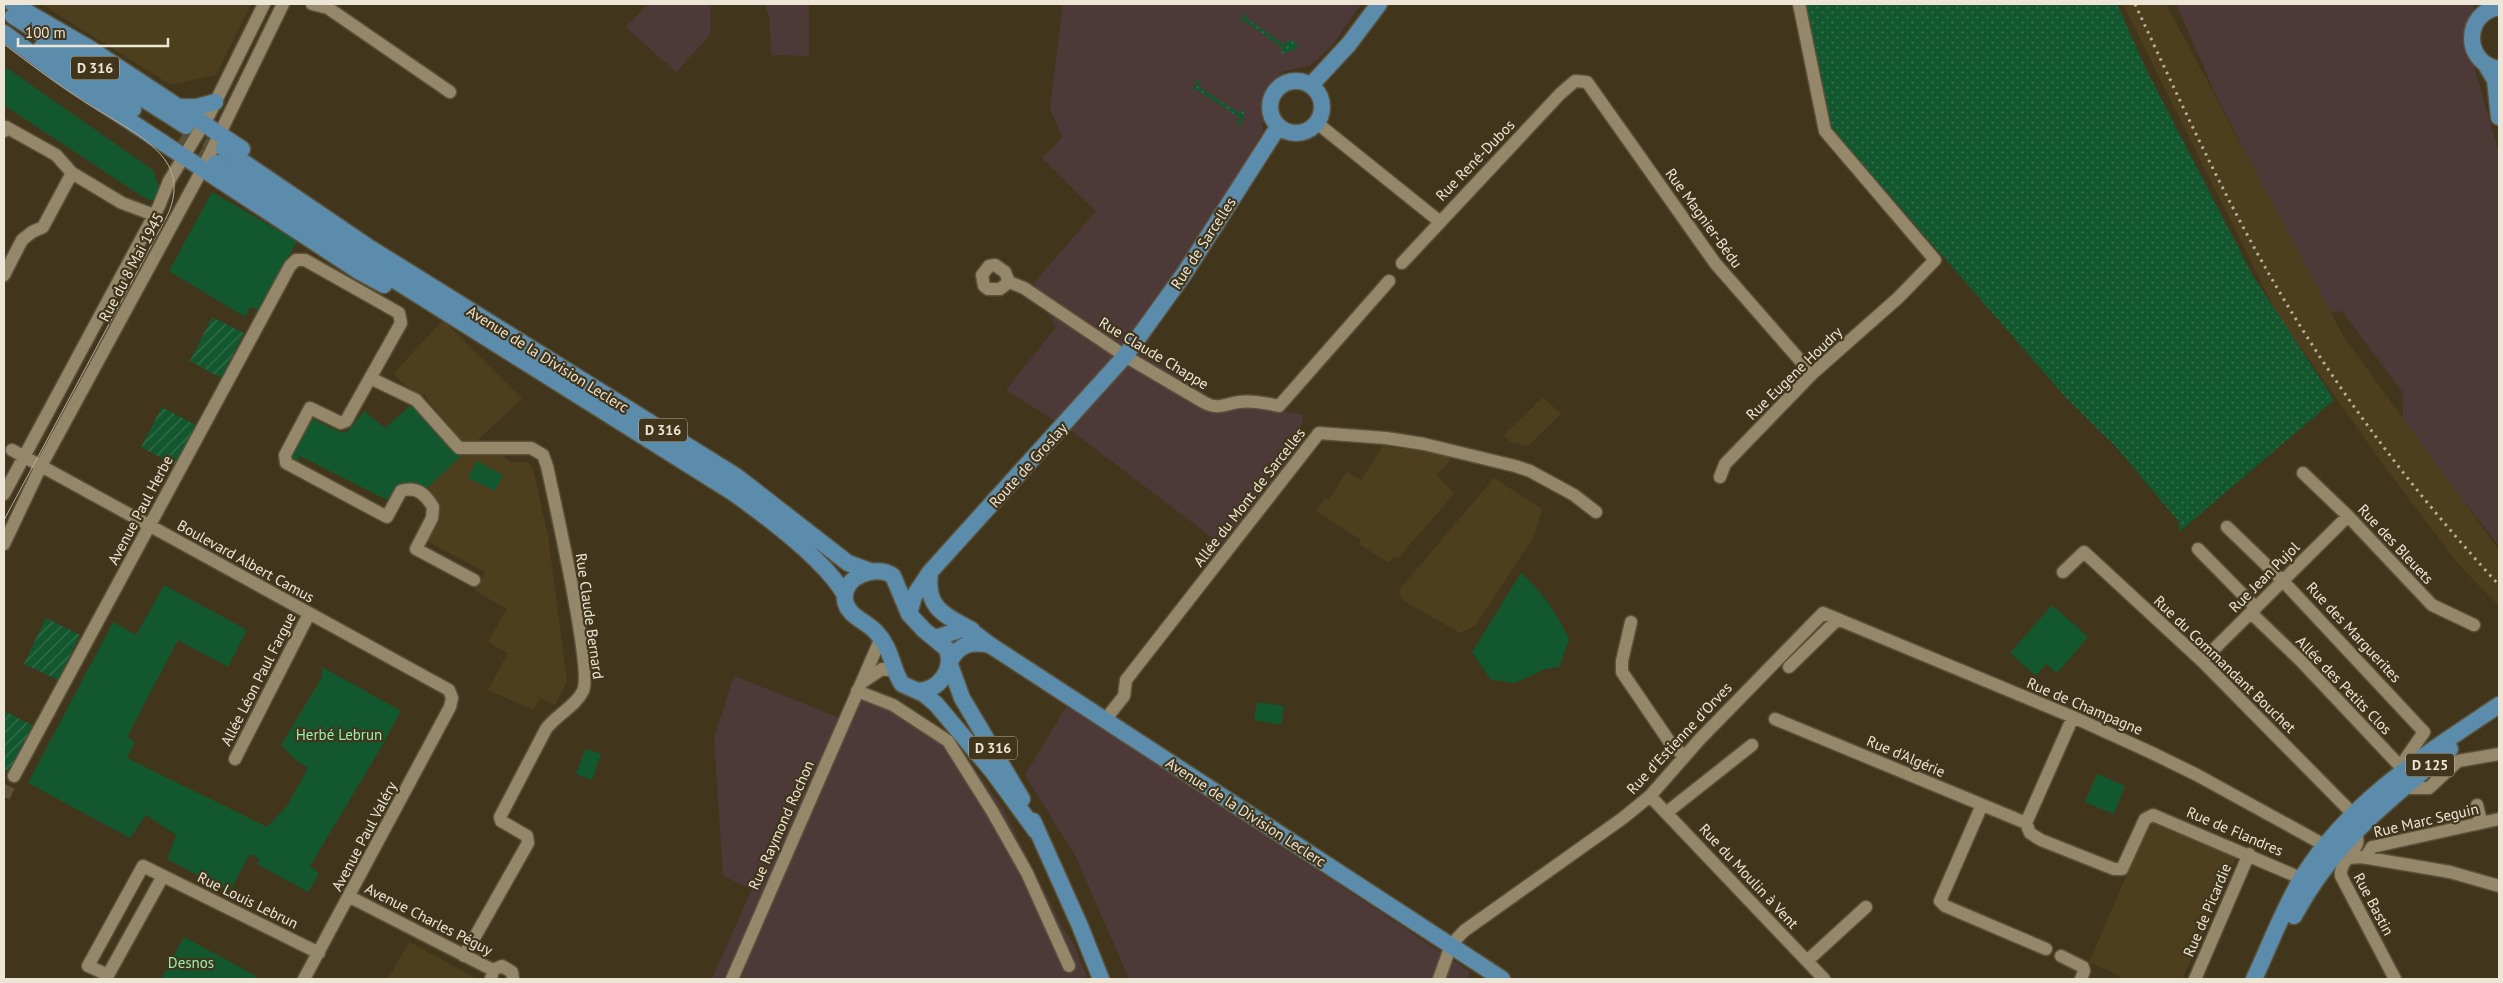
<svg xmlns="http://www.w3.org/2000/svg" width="2503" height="983" viewBox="0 0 2503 983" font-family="'PT Sans',sans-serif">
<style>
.commercial{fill:#4e3939}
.built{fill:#4d3f1d}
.grass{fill:url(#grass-dots)}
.park{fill:#13572f}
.garden{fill:url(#garden-furrows)}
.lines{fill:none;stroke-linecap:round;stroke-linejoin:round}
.minor-tunnel{stroke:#5b5038;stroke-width:12;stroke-dasharray:12 6;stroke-linecap:butt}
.major-tunnel{stroke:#5b5038;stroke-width:16;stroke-dasharray:16 8;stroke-linecap:butt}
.minor-casing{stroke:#5a513a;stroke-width:15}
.major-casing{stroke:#5a513a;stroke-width:19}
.minor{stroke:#94876a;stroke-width:12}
.major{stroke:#5c8cac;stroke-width:16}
.tram{stroke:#b7ae9c;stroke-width:1}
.rail{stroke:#b7ae9c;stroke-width:3;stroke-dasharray:2.5 5;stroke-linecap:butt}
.labels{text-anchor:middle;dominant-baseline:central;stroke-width:4.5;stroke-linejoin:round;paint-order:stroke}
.shield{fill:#41361c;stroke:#b9b19f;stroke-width:1}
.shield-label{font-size:14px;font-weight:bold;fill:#ede6d7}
.street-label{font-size:15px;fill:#ede6d7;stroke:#41361c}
.park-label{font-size:15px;fill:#96f1b2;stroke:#41361c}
</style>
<defs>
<pattern id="grass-dots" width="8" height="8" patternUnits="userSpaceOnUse" patternTransform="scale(1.25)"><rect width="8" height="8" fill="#13572f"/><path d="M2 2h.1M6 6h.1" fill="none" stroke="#366f4c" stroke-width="1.8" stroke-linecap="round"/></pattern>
<pattern id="garden-furrows" width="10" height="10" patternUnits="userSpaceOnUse" patternTransform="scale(1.25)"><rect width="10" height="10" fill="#13572f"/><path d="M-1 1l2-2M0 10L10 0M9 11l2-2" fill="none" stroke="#366f4c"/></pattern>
</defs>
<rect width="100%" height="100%" fill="#41361c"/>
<path class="commercial" d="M648,4H711L710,35L676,72L626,27Z
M764,4H809V56L771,55L769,15Z
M1063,4H1361L1331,47L1311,65L1282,72L1262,98L1263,131L1142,354L1214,399L1303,415L1295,464L1225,547L1074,433L1006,390L1056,327L1034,283L1096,211L1042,158L1062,138L1050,108Z
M2176,4H2473L2474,10L2465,35L2499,154V546L2403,424V393L2342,311L2329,313L2216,95Z
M734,676L850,722L869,688L885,695L954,740L1001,805L1064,930L1074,945L1087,977L1083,979H712L752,889L723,876L714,738Z
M1068,704L1470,972L1466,979H1129L1076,857L1025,775Z"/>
<path class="built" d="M41,4H251L216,75L171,85Z
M2123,4H2166L2345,339L2499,550V606L2460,566L2387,470L2278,316Z
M443,320L522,399L470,447L457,435L424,395L412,392L393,374Z
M1543,397L1561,414L1528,446L1511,442L1504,435Z
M1383,446L1448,455L1452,458L1437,475L1454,494L1398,558L1393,556L1389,563L1359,544L1361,540L1316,511L1325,498L1328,500L1347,472L1361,480Z
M501,454L510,462H528L533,469L548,536L567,681L555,705L540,698L533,710L488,690L508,653L488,642L507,609L475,591L485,572L427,541L437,510L425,490L461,456Z
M1494,478L1542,509L1534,536L1475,626L1460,633L1402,600L1399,590Z
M2154,821L2236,857L2219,896L2221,898L2218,903L2216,902L2196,948L2198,949L2196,954L2194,953L2182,979H2118L2120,976L2089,962L2147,828Z
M409,942H410L477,979H388Z"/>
<path class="grass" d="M1806,4H2117L2146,69L2253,276L2334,400L2179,532V522L2116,447L2067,399L1832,129Z
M1247,10L1245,17L1285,45L1290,39L1298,44L1295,50L1280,54L1283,48L1243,20L1237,25Z
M1199,79L1201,80L1198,86L1239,113L1244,109V119L1239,126L1236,124L1240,118L1196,89L1190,94Z"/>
<path class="park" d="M4,66L153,170L160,190L156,201L146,199L4,105Z
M212,192L297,241L259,310L250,307L245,317L169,271Z
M413,403L461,456L425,490L403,485L394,490L387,500L300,456L295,464L291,458L308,421L313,419L340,432H347L364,411L385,428Z
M477,461L503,475L495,491L468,478Z
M1521,573C1542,592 1558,614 1569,640L1559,667L1545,669L1515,683L1491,680L1472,652Z
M164,585L247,630L228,667L178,640L127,737L135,742L127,758L267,827L287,806L308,768L297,761L281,745L322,677V667L401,711L382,746L310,866L319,874L308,892L257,864L259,859L250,854L229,892L167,859L176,835L146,815L130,838L28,783L113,622L136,635Z
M2052,605L2088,637L2057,673L2046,664L2036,676L2010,653Z
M1257,702L1284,706L1281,725L1254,720Z
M585,749L601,754L592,780L576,774Z
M2097,774L2125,786L2114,814L2085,802Z
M184,937L256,976L254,979H161Z"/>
<path class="garden" d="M212,317L244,333L221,378L190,361Z
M162,407L199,427L178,467L141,447Z
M46,618L80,635L58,680L24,664Z
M4,711L34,726L11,772L4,769Z"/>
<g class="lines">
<path class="minor-tunnel" d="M4,797L14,776"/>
<path class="major-tunnel" d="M186,126L224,149
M179,140L216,163"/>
<defs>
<path id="minor" d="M312,4L328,8L450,92
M1317,123L1439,221
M4,131L6,127L56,155L72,173L122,203L154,215
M1402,263L1560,94L1575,81L1587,82L1715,263L1812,374
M4,275L22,240L32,232L43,227L72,173
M1009,282L1005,272L995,265L989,266L982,275L984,286L988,289H1000L1009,282L1024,288L1125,356L1205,403C1219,410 1225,404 1239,402C1252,400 1266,403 1279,406L1389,281
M370,378L416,400L459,448H531L543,455L547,466C554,499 593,670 583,691C575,707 556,715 546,729L500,817L501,821L527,836L528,843L464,956
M12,450L449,690L452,698L450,707L304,979
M2303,473L2348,516L2432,605L2474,625
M1720,477L1725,464L1812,374L1898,298L1935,260L1825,131L1799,4
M4,494L159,206L169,181L209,115L264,4
M2227,527L2283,581L2424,732L2400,767
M4,544L41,466L203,168L283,4
M2198,549L2256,608
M2063,572L2084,552L2202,661L2360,821
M2251,613L2301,661L2399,765L2411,788H2429L2458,761L2499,754
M1631,622L1622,661V672L1671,744L1684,756
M2202,661L2348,516
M1789,667L1838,619
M864,681L882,669L897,671
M857,691L893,705L948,741L992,811L1027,873L1069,966
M1775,719L2026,823
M1105,720L1124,696L1126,680L1319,433L1386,438L1424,444L1515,466L1530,471L1574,495L1596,512
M235,759L309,614
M14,776L290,266L296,260H305L399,313L401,323L346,421L341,423L310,408L285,455L286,463L387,517L401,491C417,486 425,494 433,507L432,518L416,549L474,580
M1650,796L1824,979
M1982,805L1940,901L1945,906L2046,949
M1666,813L1752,745
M2026,823L2030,833L2041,840L2114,869H2122L2145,819L2153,815L2310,882
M2026,823L2073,717
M2477,824L2480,817L2477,805
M2351,829C2371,846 2338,857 2341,876L2395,979
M2365,858L2372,847L2499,819
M163,876L108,975L88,966L143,866L319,953
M350,897L493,970
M2061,956L2083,967L2084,971L2081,979
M1807,961L1866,907
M491,979L493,970L502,966L512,972L513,979
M732,979L881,638
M1439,979L1451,945L1464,931L1623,818L1650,796L1700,739L1823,613L2073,717L2150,752L2197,775L2348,858L2362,857L2450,872L2499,886
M2195,979L2249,854"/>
<path id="major" d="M13,4L89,48L242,149
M2499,7C2463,13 2463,63 2499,69
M13,16L186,126
M4,33L64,78L360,272L384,285
M41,48L133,109
M2486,65L2495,80L2499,117
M1270 107a26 26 0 1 1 52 0a26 26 0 1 1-52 0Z
M1311,85L1349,44L1379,4
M178,107H197L215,102
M224,149L370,248L736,476L848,563L870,571
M216,163L361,259L732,492C766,516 825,560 845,595
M930,572C925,608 944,615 972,630
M909,614L914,596L930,572L1125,356L1184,274L1278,127
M935,638L963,629L977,635L990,645L1502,979
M950,661C959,644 971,641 990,645
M950,665L962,698L1022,799
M918,691C940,690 954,669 947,649L924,630L909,614L893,576C877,564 842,576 845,600C847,616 866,621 876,632C893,650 891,668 902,684L924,694L936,704L993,772L1036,831
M1033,821L1080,926L1101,979
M2294,916C2334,842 2386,802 2450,749
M2254,979C2270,945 2283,909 2303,876C2351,800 2426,754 2499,705"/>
</defs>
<use href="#minor" class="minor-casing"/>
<use href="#major" class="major-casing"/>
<use href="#minor" class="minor"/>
<use href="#major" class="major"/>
<path class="tram" d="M4,44C30,64 57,84 85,102C109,118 153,139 167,163C178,180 175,201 166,218L4,520"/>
<path class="rail" d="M2135,4C2173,86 2211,169 2255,249C2322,371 2405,483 2499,585"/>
</g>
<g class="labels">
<g class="shield">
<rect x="71" y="56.5" width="48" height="23" rx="4"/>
<rect x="639" y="418.5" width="48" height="23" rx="4"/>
<rect x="969" y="736.5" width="48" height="23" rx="4"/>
<rect x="2406" y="753.5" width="48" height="23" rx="4"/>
</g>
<g class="shield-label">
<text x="95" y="68">D 316</text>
<text x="663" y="430">D 316</text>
<text x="993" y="748">D 316</text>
<text x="2430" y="765">D 125</text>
</g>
<g class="street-label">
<text transform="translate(1475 160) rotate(-46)">Rue René-Dubos</text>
<text transform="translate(1704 218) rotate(54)">Rue Magnier-Bédu</text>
<text transform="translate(1203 243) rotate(-57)">Rue de Sarcelles</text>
<text transform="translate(131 267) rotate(-62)">Rue du 8 Mai 1945</text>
<text transform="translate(1154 353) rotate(31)">Rue Claude Chappe</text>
<text transform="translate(548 359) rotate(32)">Avenue de la Division Leclerc</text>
<text transform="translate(1794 373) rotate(-44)">Rue Eugene Houdry</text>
<text transform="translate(1028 465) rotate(-48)">Route de Groslay</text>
<text transform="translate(1249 497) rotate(-52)">Allée du Mont de Sarcelles</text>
<text transform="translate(140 510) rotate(-62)">Avenue Paul Herbe</text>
<text transform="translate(2396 544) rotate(47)">Rue des Bleuets</text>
<text transform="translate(246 561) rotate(29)">Boulevard Albert Camus</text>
<text transform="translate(2264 577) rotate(-45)">Rue Jean Pujol</text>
<text transform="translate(590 616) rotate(82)">Rue Claude Bernard</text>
<text transform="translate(2354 632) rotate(47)">Rue des Marguerites</text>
<text transform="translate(2225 664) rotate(44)">Rue du Commandant Bouchet</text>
<text transform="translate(258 679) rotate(-63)">Allée Léon Paul Fargue</text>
<text transform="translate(2344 685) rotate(46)">Allée des Petits Clos</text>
<text transform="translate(2085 706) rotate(23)">Rue de Champagne</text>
<text transform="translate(1679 738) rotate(-47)">Rue d'Estienne d'Orves</text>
<text transform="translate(1906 756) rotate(23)">Rue d'Algérie</text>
<text transform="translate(1246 812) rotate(33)">Avenue de la Division Leclerc</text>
<text transform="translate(2426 820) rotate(-13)">Rue Marc Seguin</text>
<text transform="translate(781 825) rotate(-66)">Rue Raymond Rochon</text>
<text transform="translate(2235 831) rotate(23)">Rue de Flandres</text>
<text transform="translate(364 836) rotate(-62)">Avenue Paul Valéry</text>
<text transform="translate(1749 876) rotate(47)">Rue du Moulin à Vent</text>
<text transform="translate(248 900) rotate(26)">Rue Louis Lebrun</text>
<text transform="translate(2374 904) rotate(62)">Rue Bastin</text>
<text transform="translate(2207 910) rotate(-67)">Rue de Picardie</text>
<text transform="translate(429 919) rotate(27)">Avenue Charles Péguy</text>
</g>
<g class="park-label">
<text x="339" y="734">Herbé Lebrun</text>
<text x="191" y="962">Desnos</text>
</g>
</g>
<rect width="2503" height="983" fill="none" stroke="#ede6d7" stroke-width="10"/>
<path d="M18 38v8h150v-8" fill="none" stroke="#ede6d7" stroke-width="2.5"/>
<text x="25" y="38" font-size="15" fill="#ede6d7" stroke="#41361c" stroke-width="4" paint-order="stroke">100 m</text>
</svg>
